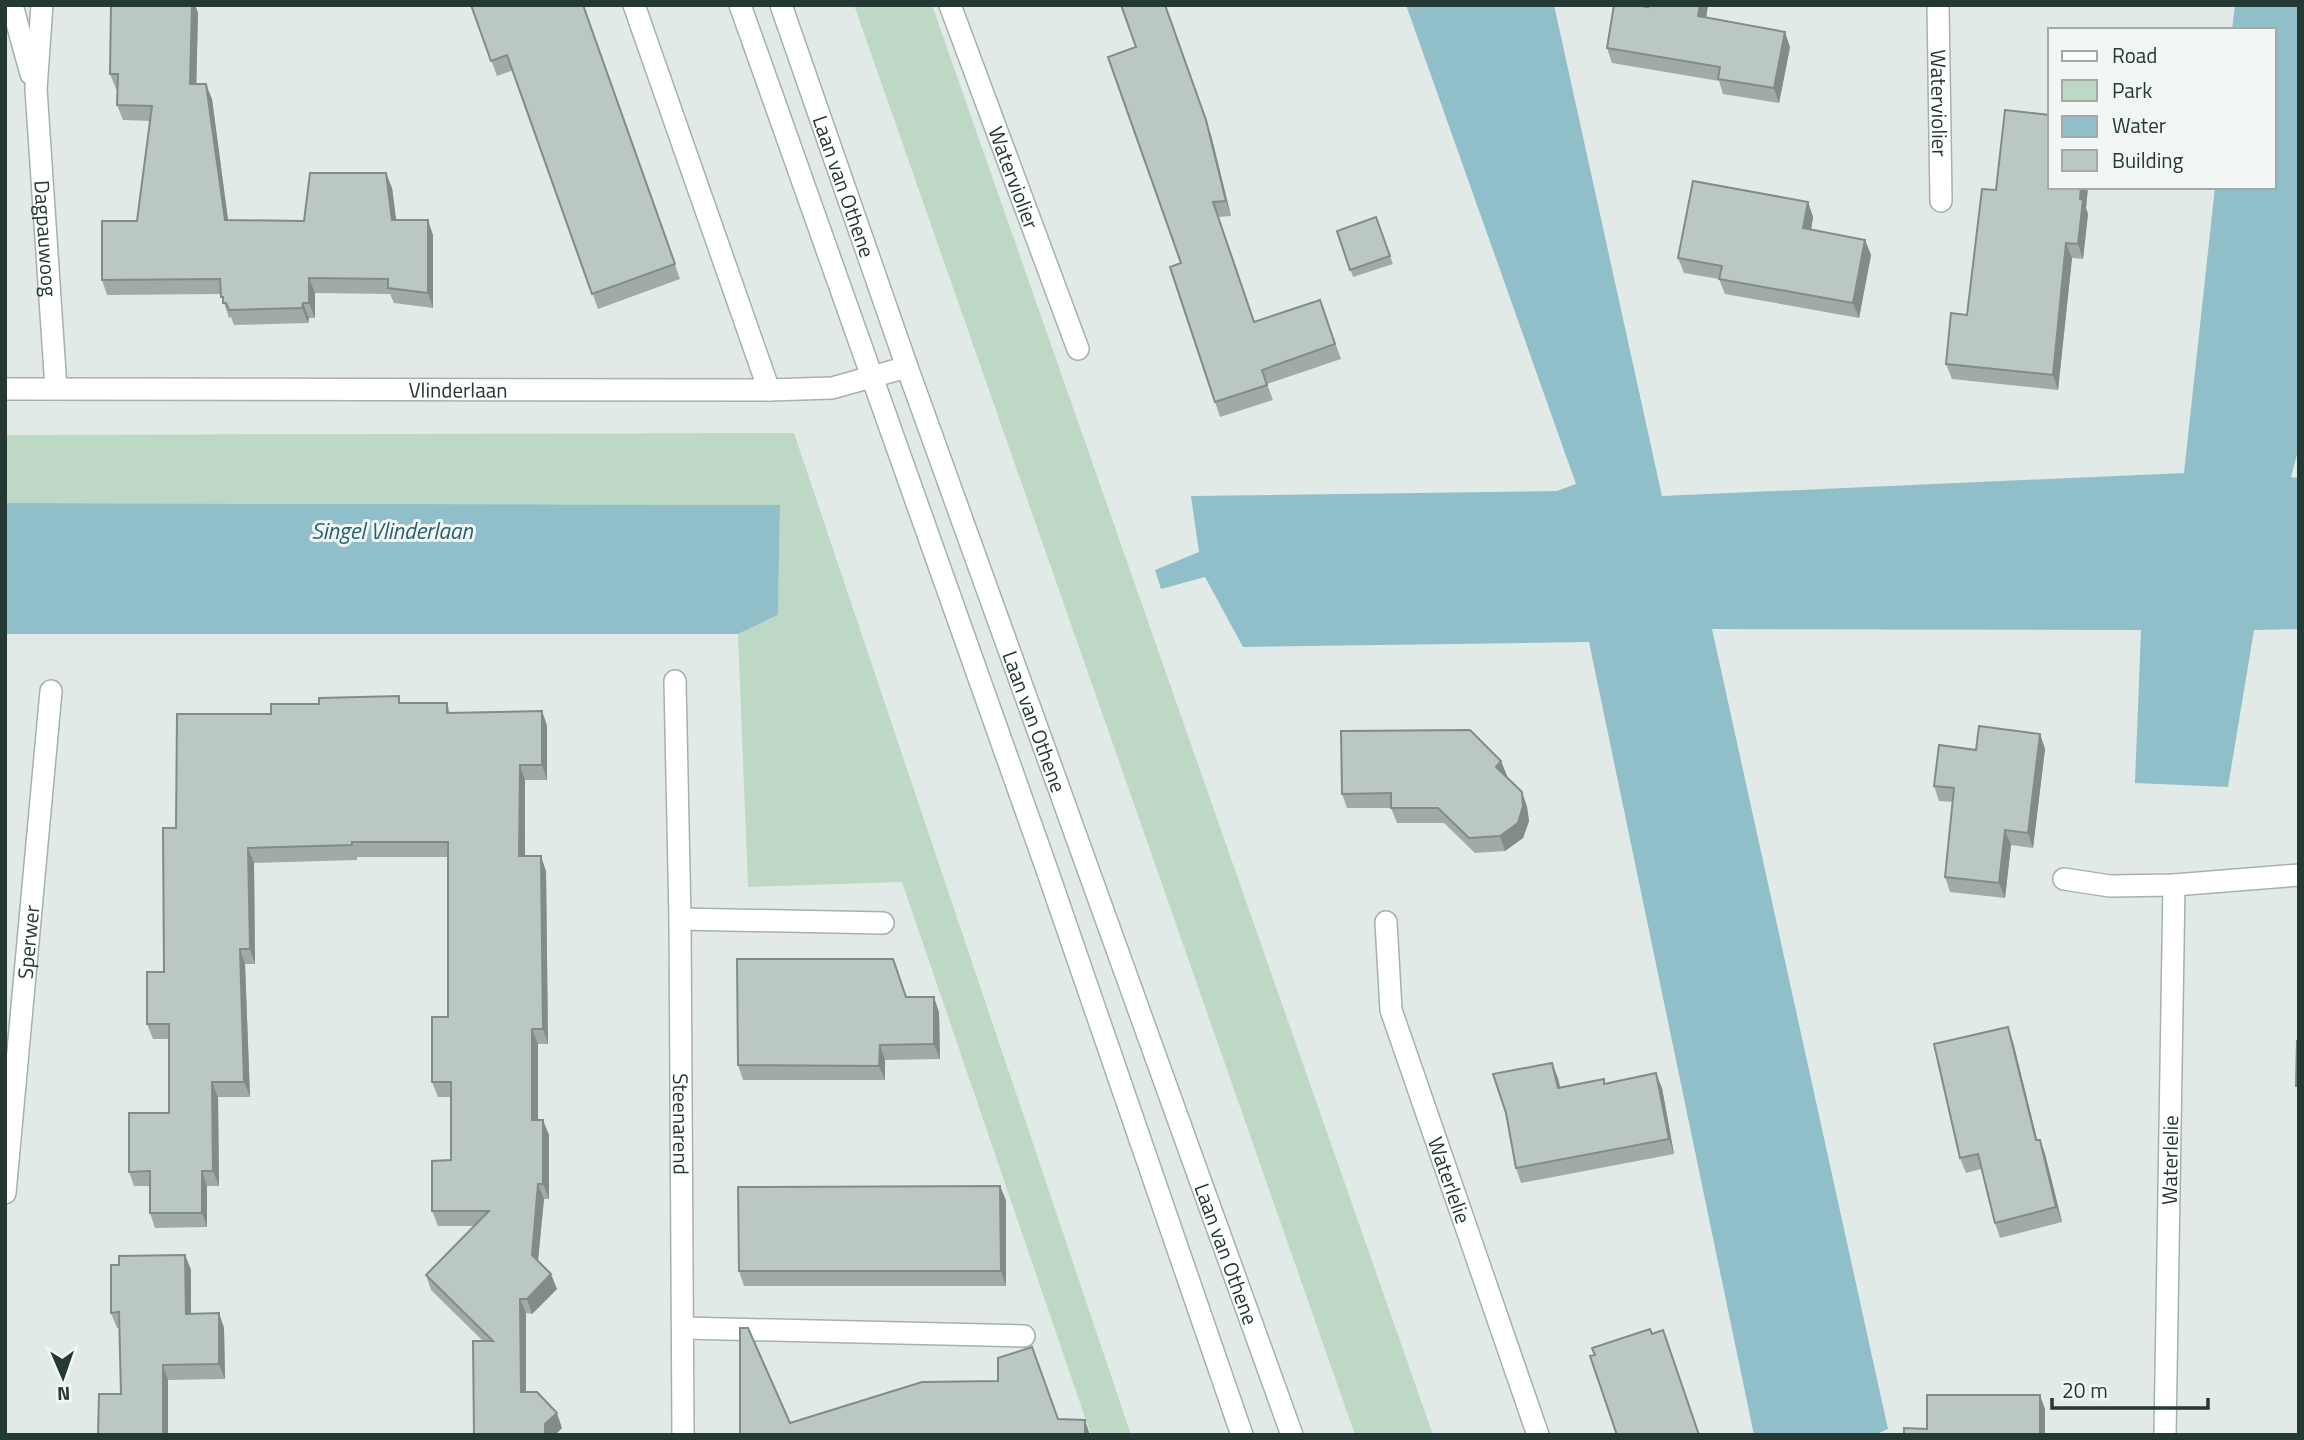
<svg xmlns="http://www.w3.org/2000/svg" width="2304" height="1440" viewBox="0 0 2304 1440" font-family="'Titillium Web',sans-serif">
<style>
.green{fill:#bdd9c5}
.water{fill:#90bfc9}
.lines{fill:none;stroke-linecap:round;stroke-linejoin:round}
.minor-casing{stroke:#a5b1ae;stroke-width:24}
.tertiary-casing{stroke:#a5b1ae;stroke-width:24}
.minor{stroke:#fff;stroke-width:21}
.tertiary{stroke:#fff;stroke-width:21}
.wall{fill:#a0aba8}
.shaded-wall{fill:#828b88}
.building{fill:#bac7c3;stroke:#828b88;stroke-width:2}
.labels{text-anchor:middle;dominant-baseline:central;stroke-width:6;stroke-linejoin:round;paint-order:stroke}
.street-label{font-size:21px;fill:#243934;stroke:#f2f7f5}
.water-label{font-size:23px;font-style:italic;fill:#25606e;stroke:#f2f7f5}
</style>
<rect width="100%" height="100%" fill="#e2eae7"/>
<path class="green" d="M854,5H932L1433,1435H1355Z
M794,433L1131,1435H1091L902,882L748,887L738,634L778,615L780,505L5,503V435Z"/>
<path class="water" d="M1406,5H1554L1662,496L2184,473L2215,187H2274V30H2232L2235,5H2299V447L2291,477L2299,478V629L2254,630L2228,787L2135,783L2141,630L1712,629L1888,1429L1874,1435H1754L1589,642L1243,647L1205,577L1161,589L1155,570L1199,552L1191,496L1557,491L1576,484Z
M5,503L780,505L778,615L738,634H5Z"/>
<g class="lines">
<defs>
<g id="minor">
<path d="M12,5L31,74"/>
<path id="s1" d="M42,5L36,89L56,388"/>
<path d="M634,5L769,390"/>
<path id="s2" d="M950,5L1078,349"/>
<path id="s3" d="M1938,5L1941,201"/>
<path id="s4" d="M5,389L769,390L832,388L907,367"/>
<path id="s5" d="M675,681L680,919L683,1435"/>
<path d="M2064,879L2110,886L2174,885L2299,875"/>
<path d="M680,919L883,923"/>
<path id="s6" d="M1386,922L1391,1010L1538,1435"/>
<path id="s7" d="M5,1193L51,691"/>
<path d="M684,1328L1024,1336"/>
<path id="s8" d="M2165,1435L2174,885"/>
</g>
<g id="tertiary">
<path d="M740,5L1046,867L1242,1435"/>
<path id="s9" d="M781,5L907,367L1292,1435"/>
</g>
</defs>
<use href="#minor" class="minor-casing"/>
<use href="#tertiary" class="tertiary-casing"/>
<use href="#minor" class="minor"/>
<use href="#tertiary" class="tertiary"/>
</g>
<path class="wall" d="M111,5H195L198,13L196,84L212,99L228,220L304,221L392,188L396,220L433,235V308L394,303L390,294L315,293V318H309L308,323L234,325L231,317L229,318L221,294L107,295L102,280L137,221L150,121L123,120L117,105V89H116L110,74Z
M471,5H583L680,279L598,309L513,70L497,76Z
M1648,5H1708L1706,18L1790,47L1779,103L1723,94L1719,81L1612,63L1607,48L1648,7Z
M1136,47L1211,135L1231,216L1218,217L1254,322L1320,300L1341,359L1267,384L1273,400L1220,417L1215,402L1181,263Z
M2050,187H2088L2086,208L2088,214L2083,259L2072,258L2058,390L1952,379L1946,364L1967,315L1996,190Z
M1808,202L1813,217L1811,230L1865,240L1871,255L1859,318L1725,294L1719,279L1684,273L1678,258Z
M1376,217L1393,264L1353,277L1337,231Z
M402,703H447L450,713L542,711L547,726V780H525V856L546,871L548,1044H538V1120L549,1135V1199H544L538,1261L557,1289L532,1314L526,1313V1392L562,1428L555,1435H474L483,1341L431,1290L426,1275L474,1226H438L432,1211L451,1160V1097H438L432,1082L448,1017V857H357V860L254,863L255,964H245L250,1097H218L219,1186H207V1227L155,1228L150,1213V1186H134L129,1172L169,1113V1039H153L147,1024L164,972L176,828L271,714Z
M2040,734L2045,749L2033,848L2011,845L2005,898L1950,892L1945,877L1953,802L1939,801L1934,786L1976,750Z
M1501,761L1507,776L1506,777L1522,792L1527,807L1529,821L1523,838L1505,851L1475,853L1444,823H1397L1391,808H1347L1342,794Z
M907,997L939,1012L940,1059L885,1060V1080H743L738,1065Z
M2013,1042L2037,1140H2040L2045,1154L2062,1222L2000,1238L1995,1223L1981,1169L1966,1173L1960,1158Z
M1552,1063L1560,1088L1604,1079L1605,1083L1662,1088L1674,1154L1521,1183L1516,1168Z
M1006,1200V1286H744L739,1271Z
M185,1255L191,1270V1313H219L224,1328L225,1379L168,1380L121,1394L119,1328H117L111,1313L119,1265Z"/>
<path class="shaded-wall" d="M190,5H195L198,13L196,99L190,84Z
M1165,5L1211,135L1231,216L1226,201Z
M1700,5H1708L1704,31L1698,16Z
M1785,32L1790,47L1779,103L1774,88Z
M206,84L212,99L230,235L225,220Z
M386,173L392,188L398,234L392,220Z
M2081,187H2088L2086,208L2088,214L2083,259L2078,244Z
M1808,202L1813,217L1809,243L1803,228Z
M428,220L433,235V308L428,293Z
M1865,240L1871,255L1859,318L1853,303Z
M2066,243L2072,258L2058,390L2053,375Z
M309,278L315,293V318L309,303Z
M303,303L309,318L308,323L302,308Z
M542,711L547,726V780L542,765Z
M2040,734L2045,749L2033,848L2028,833Z
M1501,761L1507,776L1502,782L1496,767Z
M520,765L525,780V871L519,856Z
M1522,792L1527,807L1529,821L1523,838L1505,851L1500,836Z
M2005,830L2011,845L2005,898L1999,883Z
M248,848L254,863L255,964L250,949Z
M541,856L546,871L548,1044L543,1029Z
M240,949L245,964L250,1097L244,1082Z
M934,997L939,1012L940,1059L934,1044Z
M2008,1027L2013,1042L2041,1155L2036,1140Z
M532,1029L538,1044V1135L532,1120Z
M880,1045L885,1060V1080L879,1066Z
M1552,1063L1558,1078L1564,1103L1558,1088Z
M1656,1073L1662,1088L1674,1154L1669,1139Z
M212,1082L218,1097L219,1186L213,1171Z
M543,1120L549,1135V1199L543,1184Z
M2040,1140L2045,1154L2062,1222L2056,1207Z
M202,1171L207,1186V1227L202,1213Z
M538,1184L544,1199L537,1270L532,1255Z
M1000,1186L1006,1200V1286L1001,1271Z
M185,1255L191,1270V1328L186,1314Z
M551,1274L557,1289L532,1314L527,1299Z
M520,1299L526,1313V1407L521,1392Z
M219,1313L224,1328L225,1379L219,1364Z
M163,1365L168,1380V1435H163Z
M2040,1395L2045,1409V1435H2040Z
M557,1413L562,1428L555,1435H545V1424Z
M1085,1420L1090,1435H1085Z"/>
<path class="building" d="M111,5H192L190,84H206L225,220L304,221L310,173H386L392,220H428V293L388,288V279L309,278V303H303L302,308L229,310L226,303H223V297H221L220,279L102,280V221H137L152,106L117,105L118,74H110Z
M471,5H583L675,264L592,294L507,55L491,61Z
M1121,5H1165L1206,120L1226,201L1213,202L1254,322L1320,300L1335,344L1262,370L1267,385L1215,402L1170,267L1181,263L1108,57L1136,47Z
M1614,5H1636L1648,7V5H1700L1698,16L1785,32L1774,88L1718,79L1720,67L1607,48Z
M2005,110L2050,115V187H2081L2080,199L2083,200L2078,244L2066,243L2053,375L1946,364L1951,313L1967,315L1982,189L1996,190Z
M1693,181L1808,202L1803,228L1865,240L1853,303L1719,279L1722,266L1678,258Z
M1376,217L1390,256L1350,270L1337,231Z
M399,696V703H447V713L542,711V765H520L519,856H541L543,1029H532V1120H543V1184H538L532,1255L551,1274L527,1299H520L521,1392H537L557,1413L545,1424V1435H474L473,1341H493L426,1275L489,1211H432V1161L451,1160V1082H432V1017H448V842H352V845L248,848L250,949H240L244,1082H212L213,1171H202V1213H150V1171L129,1172V1113H169V1024H147V972H164L163,828H176L177,714H271V704H319V698Z
M1979,726L2040,734L2028,833L2005,830L1999,883L1945,877L1954,788L1934,786L1939,745L1976,750Z
M1470,730L1501,761L1496,767L1522,792L1523,806L1518,823L1500,836L1469,838L1438,808H1391V793L1342,794L1341,731Z
M737,959H893L906,997H934V1044L880,1045L879,1066L738,1065Z
M2008,1027L2036,1140H2040L2056,1207L1995,1223L1978,1154L1960,1158L1934,1044Z
M2297,1041H2299V1086H2296Z
M1552,1063L1558,1088L1604,1079V1084L1656,1073L1669,1139L1516,1168L1506,1113L1493,1074Z
M1000,1186L1001,1271H739L738,1187Z
M185,1255L186,1314L219,1313V1364L163,1365V1435H98L99,1394H121L119,1312L111,1313V1265H119V1256Z
M740,1328H748L790,1423L922,1382L998,1381V1358L1032,1347L1058,1419L1085,1420V1435H740Z
M1650,1329L1652,1334L1663,1330L1699,1435H1617L1590,1356L1595,1355L1592,1348Z
M1927,1395H2040V1435H1904V1428L1927,1429Z"/>
<g class="labels">
<g class="street-label">
<text stroke="none"><textPath href="#s3" startOffset="98">Waterviolier</textPath></text>
<text stroke="none"><textPath href="#s2" startOffset="184">Waterviolier</textPath></text>
<text stroke="none"><textPath href="#s9" startOffset="192">Laan van Othene</textPath></text>
<text stroke="none"><textPath href="#s1" startOffset="234">Dagpauwoog</textPath></text>
<text stroke="none"><textPath href="#s4" startOffset="453">Vlinderlaan</textPath></text>
<text stroke="none"><textPath href="#s9" startOffset="760">Laan van Othene</textPath></text>
<text stroke="none"><textPath href="#s7" startOffset="252">Sperwer</textPath></text>
<text stroke="none"><textPath href="#s5" startOffset="443">Steenarend</textPath></text>
<text stroke="none"><textPath href="#s8" startOffset="275">Waterlelie</textPath></text>
<text stroke="none"><textPath href="#s6" startOffset="268">Waterlelie</textPath></text>
<text stroke="none"><textPath href="#s9" startOffset="1326">Laan van Othene</textPath></text>
</g>
<g class="water-label">
<text x="392" y="530">Singel Vlinderlaan</text>
</g>
</g>
<rect width="2304" height="1440" fill="none" stroke="#243934" stroke-width="14"/>
<rect x="2048" y="28" width="228" height="161" fill="#f2f7f5" stroke="#a0aba8" stroke-width="2"/>
<rect x="2062" y="51" width="35" height="10" fill="#ffffff" stroke="#a0aba8" stroke-width="2"/>
<text x="2112" y="63" font-size="21" fill="#243934">Road</text>
<rect x="2062" y="80" width="35" height="21" fill="#bdd9c5" stroke="#a0aba8" stroke-width="2"/>
<text x="2112" y="98" font-size="21" fill="#243934">Park</text>
<rect x="2062" y="116" width="35" height="21" fill="#90bfc9" stroke="#a0aba8" stroke-width="2"/>
<text x="2112" y="133" font-size="21" fill="#243934">Water</text>
<rect x="2062" y="150" width="35" height="21" fill="#bac7c3" stroke="#a0aba8" stroke-width="2"/>
<text x="2112" y="168" font-size="21" fill="#243934">Building</text>
<g transform="translate(63 1377) rotate(178)" stroke="#f2f7f5" stroke-width="5" paint-order="stroke">
<path d="M0-5L12 26L0 18L-12 26Z" fill="#243934"/>
<text y="-10" font-size="19" font-weight="bold" text-anchor="middle" fill="#243934">N</text>
</g>
<path d="M2052 1398v10h156v-10" fill="none" stroke="#243934" stroke-width="3.5"/>
<text x="2062" y="1398" font-size="21" fill="#243934" stroke="#f2f7f5" stroke-width="5" paint-order="stroke">20 m</text>
</svg>
